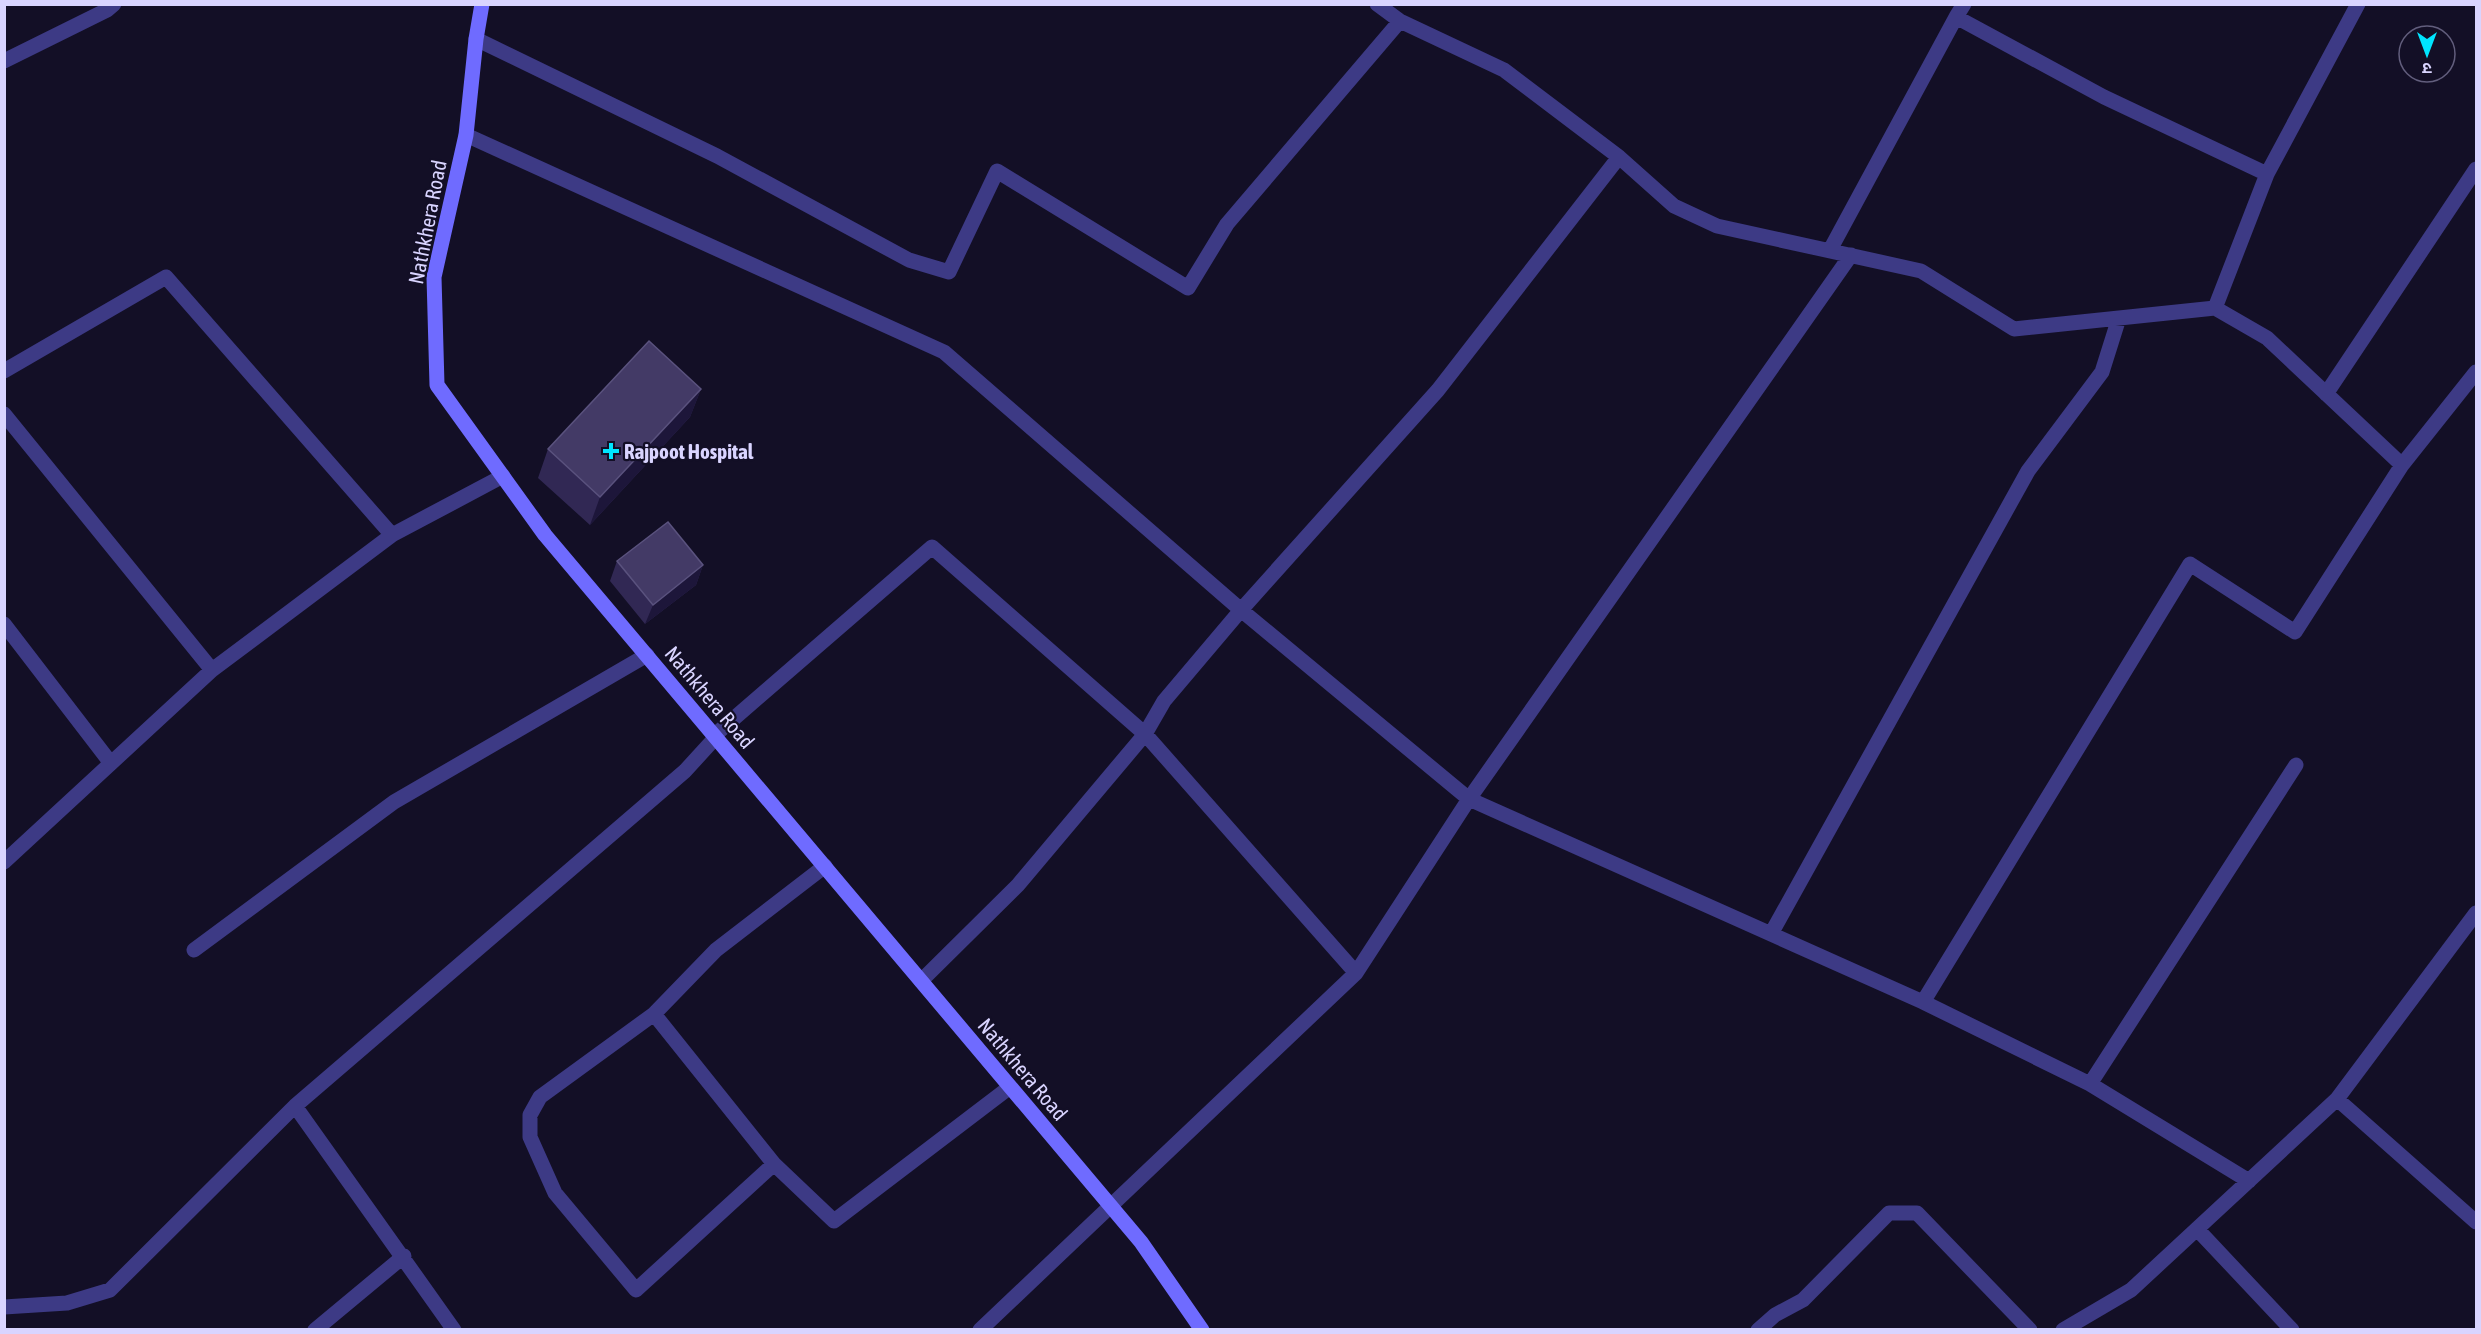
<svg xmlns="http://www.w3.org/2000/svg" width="2481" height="1334" viewBox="0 0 2481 1334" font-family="'Asap Condensed','Noto Sans Devanagari',sans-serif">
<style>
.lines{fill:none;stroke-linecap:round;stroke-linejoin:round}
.street{stroke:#3d3a85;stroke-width:15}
.secondary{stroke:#6f6bff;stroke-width:15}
.wall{fill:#312854}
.shaded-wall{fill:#1d163a}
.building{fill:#433a66;stroke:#5a527e;stroke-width:1.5}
.poi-dot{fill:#00e5ff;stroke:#130f26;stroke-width:2}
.labels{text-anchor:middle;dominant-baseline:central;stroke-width:4.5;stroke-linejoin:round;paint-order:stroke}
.street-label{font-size:21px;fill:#d9d4ff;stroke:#130f26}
.poi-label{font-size:21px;font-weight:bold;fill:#d9d4ff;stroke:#130f26;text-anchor:start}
</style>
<rect width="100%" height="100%" fill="#130f26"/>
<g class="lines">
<path class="street" d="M1377,4L1400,21
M1956,17L1964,4
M476,39L717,156L909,260L949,272L997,171L1188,288L1227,224L1400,21L1504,70L1619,157L1674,206L1717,226L1921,271L2014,329L2215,308L2267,338L2402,465L2476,372
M4,61L107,10L114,4
M466,135L944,352L1241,610L1438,390L1619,157
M2267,174L2358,4
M1830,250L1956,17L2104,97L2267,174L2215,308
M4,371L166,277L392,535
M2326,394L2476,169
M4,414L212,670
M4,624L110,762
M4,862L212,670L392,535L503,476
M825,866L716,950L654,1014L540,1097L530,1115V1137L555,1193L636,1290L774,1164L834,1221L1010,1087
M1771,934L2028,471L2102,372L2119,318
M194,950L394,802L647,655
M921,981L1018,885L1145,734L1164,701L1241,610L1469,799L1923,1002L2190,564L2295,632L2402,465
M1923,1002L2090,1084L2249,1181
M654,1014L774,1164
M2090,1084L2296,765
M2337,1099L2476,1222
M295,1106L454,1330
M2197,1229L2292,1330
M4,1307L67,1303L110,1290L295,1106L685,771L716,737V734L932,547L1145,734L1356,973
M315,1330L404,1256
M980,1330L1356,973L1469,799L1851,255
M1758,1330L1775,1315L1803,1300L1889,1213H1917L2030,1330
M2063,1330L2131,1290L2337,1099L2476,913"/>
<path class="secondary" d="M482,4L476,39L466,135L434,277L437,385L545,535L1141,1242L1202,1330"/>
</g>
<path class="wall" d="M701,389L690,417L590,525L538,478L548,449Z
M617,561L703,565L696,585L645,624L610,581Z"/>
<path class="shaded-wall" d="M701,389L690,417L590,525L600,497Z
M703,565L696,585L645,624L653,605Z"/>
<path class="building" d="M649,341L701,389L600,497L548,449Z
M668,522L703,565L653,605L617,561Z"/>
<path class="poi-dot" d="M608 442h6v6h6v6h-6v6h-6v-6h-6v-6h6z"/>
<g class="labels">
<g class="street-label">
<text transform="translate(427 222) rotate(-79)">Nathkhera Road</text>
<text transform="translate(710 697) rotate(50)">Nathkhera Road</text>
<text transform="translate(1023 1069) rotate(50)">Nathkhera Road</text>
</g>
<g class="poi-label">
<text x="624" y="451">Rajpoot Hospital</text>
</g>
</g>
<rect width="2481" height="1334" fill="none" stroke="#d9d4ff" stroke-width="12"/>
<g transform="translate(2427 54) rotate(180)"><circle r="28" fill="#130f26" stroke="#625e7d" stroke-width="1.5"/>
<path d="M0-4.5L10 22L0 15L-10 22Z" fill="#00e5ff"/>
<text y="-9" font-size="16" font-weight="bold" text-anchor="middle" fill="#d9d4ff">उ</text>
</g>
</svg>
